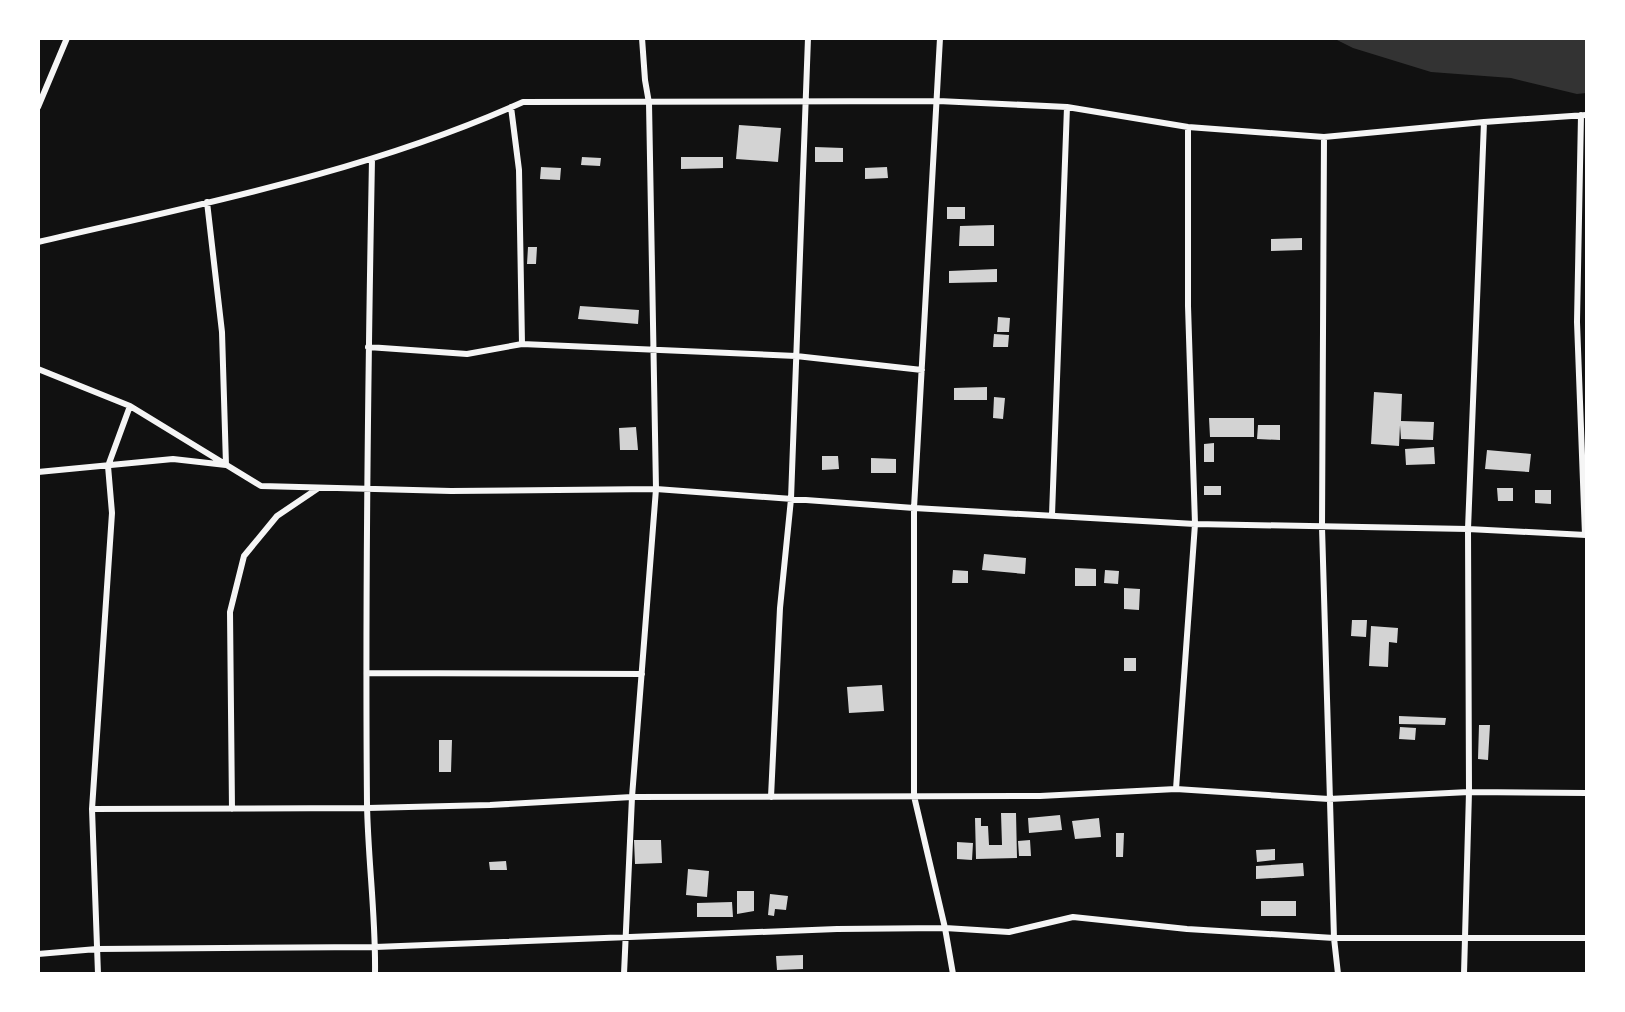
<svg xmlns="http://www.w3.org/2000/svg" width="1625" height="1012" viewBox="0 0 1625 1012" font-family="'DejaVu Sans',sans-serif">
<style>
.water{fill:#333}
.building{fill:#d3d3d3}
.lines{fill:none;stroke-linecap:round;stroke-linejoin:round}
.minor{stroke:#f5f5f5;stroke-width:6}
</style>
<rect width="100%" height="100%" fill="#111"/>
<path class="water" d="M1335,39H1586V93L1577,94L1511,78L1431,72L1353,48Z"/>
<path class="building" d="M739,125L781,128L778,162L736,159Z
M815,147L843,148V162H815Z
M582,157L601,158L600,166L581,165Z
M681,157H723V168L681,169Z
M541,167L561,168L560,180L540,179Z
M887,167L888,178L865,179V168Z
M947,207H965V219H947Z
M994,225V246H959L960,226Z
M1302,238V250L1271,251V239Z
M528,247H537L536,264H527Z
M997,269V282L949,283V271Z
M580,306L639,310L638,324L578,319Z
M998,317L1010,318L1009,332H997Z
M994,334L1009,335L1008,347H993Z
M987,387V400H954V388Z
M1374,392L1402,394L1401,421L1434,422L1433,440L1401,439L1400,425L1399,446L1371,444Z
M994,397L1005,398L1003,419L993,418Z
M1209,418H1254V437H1210Z
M1258,425H1280V440L1257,439Z
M636,427L638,450H620L619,428Z
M1214,443V462H1204V444Z
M1434,447L1435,464L1406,465L1405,449Z
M1487,450L1531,454L1529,472L1485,469Z
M822,456H838L839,469L822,470Z
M871,458L896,459V473H871Z
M1204,486H1221V495H1204Z
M1497,488H1513V501H1498Z
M1535,490H1551V504L1535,503Z
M984,554L1026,558L1025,574L982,570Z
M1075,568L1096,569V586H1075Z
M953,570L968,571V583H952Z
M1105,570L1119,571L1118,584L1104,583Z
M1124,588L1140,589L1139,610L1124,609Z
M1352,620H1367L1366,637L1351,636Z
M1371,626L1398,628L1397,643L1389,642L1388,667L1369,666Z
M1124,658H1136V671H1124Z
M882,685L884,711L849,713L847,687Z
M1399,716L1446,718L1445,725L1399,724Z
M1479,725H1490L1488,760L1478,759Z
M1400,727L1416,728L1415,740L1399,739Z
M439,740H452L451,772H439Z
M1001,813H1016L1017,858L976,859L975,818H981V826H988L989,845H1002Z
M1060,815L1062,830L1029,833L1028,818Z
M1099,818L1101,837L1075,839L1072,821Z
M1116,833H1124L1123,857H1116Z
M634,840H661L662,863L635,864Z
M1030,840L1031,856H1019L1018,841Z
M957,842L973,843L972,860L957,859Z
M1275,849V860L1257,862L1256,850Z
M506,861L507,870H490L489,862Z
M1303,863L1304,876L1256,879V866Z
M688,869L709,871L707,897L686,895Z
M737,891H754V911L737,914Z
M770,894L788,896L786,910L775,909L774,916L768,915Z
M1261,901H1296V916H1261Z
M732,902L733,917H697V903Z
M803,955V969L777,970L776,956Z"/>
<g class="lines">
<path class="minor" d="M940,38L914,508V796L945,928L953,974
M38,107L67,38
M511,107L519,170L522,344
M1581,115L1577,322L1585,535
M1324,137L1322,527L1334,938L1338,974
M372,159C368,374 365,589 367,804C368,861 376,917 375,974
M38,242C201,204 370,171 523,102L938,101L1067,107L1188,127L1324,137L1484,122L1586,115
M368,347L467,354L522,344L796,356L922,370
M38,369L130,406L261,486L451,491L656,489L914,508L1195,524L1468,529L1586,535
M38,472L173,459L226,465L222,332L207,202
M1052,515L1067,107
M367,673L642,674
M1176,789L1195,524L1188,306V127
M771,797L780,608L791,499L808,38
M92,809L368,808L490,805L632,797L1040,796L1176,789L1329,799L1469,792L1586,793
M232,809L230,612L244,556L277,516L317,489
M38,954L97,949L375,947L837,929L945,928L1009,932L1073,917L1187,929L1334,938H1586
M98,974L92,809L112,513L108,466L130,406
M624,974L632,797L656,489L649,103L645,80L642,38
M1464,974L1469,792L1468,529L1484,122"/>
</g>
<rect width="1625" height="1012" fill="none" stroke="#ffffff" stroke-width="80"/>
</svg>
